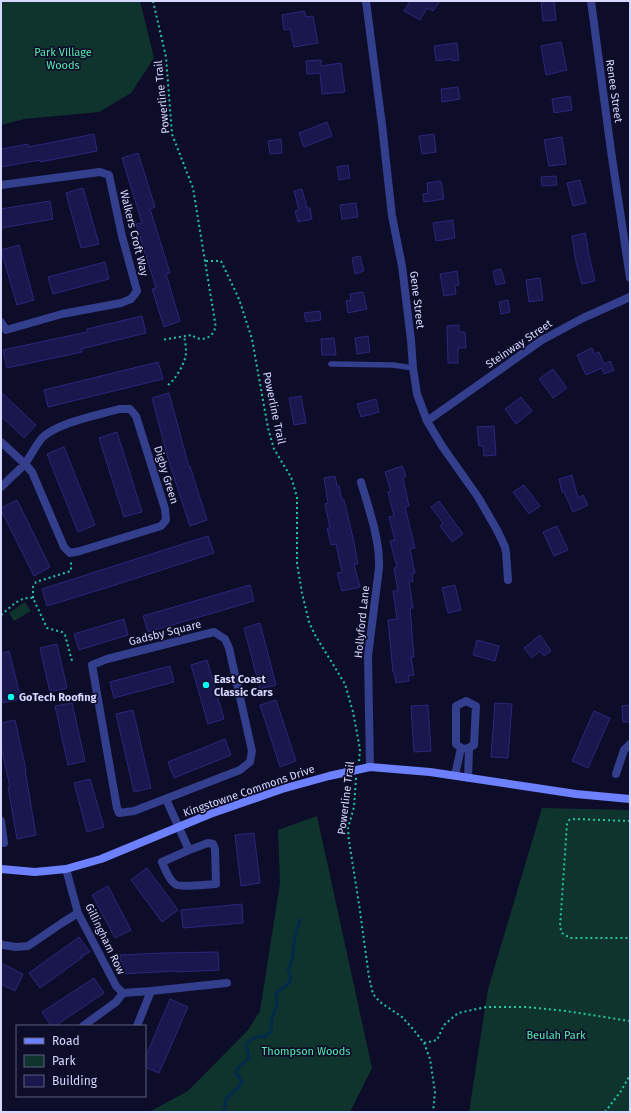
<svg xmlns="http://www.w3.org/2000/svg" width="631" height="1113" viewBox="0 0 631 1113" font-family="'Fira Sans',sans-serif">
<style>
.green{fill:#0f342d}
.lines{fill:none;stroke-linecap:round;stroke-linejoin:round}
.stream{stroke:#042a4b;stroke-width:3}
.building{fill:#19174d;stroke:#2a277b}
.path{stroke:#22c7a2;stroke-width:2;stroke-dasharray:2 3;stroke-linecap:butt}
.lane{stroke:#333e8d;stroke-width:5.5}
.street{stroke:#333e8d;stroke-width:8}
.secondary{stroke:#6d80ff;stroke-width:8}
.poi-dot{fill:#02fff0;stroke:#0d0d29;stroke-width:1.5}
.labels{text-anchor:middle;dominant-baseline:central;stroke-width:3.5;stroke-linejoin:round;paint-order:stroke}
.park-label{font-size:11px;fill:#54edae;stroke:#0d0d29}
.street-label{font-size:11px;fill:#d6d8ff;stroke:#0d0d29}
.poi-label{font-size:11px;font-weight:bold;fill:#d6d8ff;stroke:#0d0d29;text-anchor:start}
</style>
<rect width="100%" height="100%" fill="#0d0d29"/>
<path class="green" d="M1,1H140L154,58L131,93L99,112L24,119L1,125Z
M25,602L31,611L14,621L9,613Z
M542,808L630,810V1112H469L488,989Z
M317,816L372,1068L350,1112H149L188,1091L248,1030L260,1011L280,883L278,830Z"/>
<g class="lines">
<path class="stream" d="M224,1112L226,1098L239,1087L242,1081L236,1073L239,1067L249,1058L246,1044C252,1038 256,1036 264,1037L271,1032L272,1017L277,1005L276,993L288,984L291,979L288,969L292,960L295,937L300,920"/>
</g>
<path class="building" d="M410,1H440L433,11L427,8L420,20L404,11Z
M541,1H554L556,20L543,21Z
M304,11L306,17L313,16L318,43L294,47L290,29L284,30L282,15Z
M561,42L567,70L546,75L541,46Z
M457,43L459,60L452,61L451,59L436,61L434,46Z
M321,60V66L341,63L345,92L322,94L320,73L307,74L306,61Z
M458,87L460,99L442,102L441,89Z
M570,96L572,110L554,113L552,99Z
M327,122L332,136L304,147L299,133Z
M94,134L97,151L40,162V160L1,167V149L28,144V147Z
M434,134L436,152L422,154L419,136Z
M562,137L566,164L549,166L544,140Z
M281,139L282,153L270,154L268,141Z
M138,153L155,207L150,209L170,273L166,274L180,321L164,327L152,289L156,288L136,224L142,223L122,158Z
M348,165L350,178L339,180L337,167Z
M556,176L557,185L542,186L541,177Z
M580,180L586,203L573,206L567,183Z
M441,181L444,199L424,202L423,194L428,193L427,183Z
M83,188L99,244L81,248L66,193Z
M302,189L307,208H310L312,219L298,222L295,211L299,210L294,191Z
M50,201L53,219L1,228V209Z
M356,203L358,217L342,219L340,205Z
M453,220L455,238L436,241L433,223Z
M585,233L588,246H587L595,281L582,284L576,262L572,236Z
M19,245L34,300L17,305L1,250Z
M360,256L364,271L355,274L352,258Z
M105,262L109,279L53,294L48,277Z
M501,269L505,283L496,285L493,271Z
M457,271L459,285L455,286L456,294L444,296L440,274Z
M540,278L543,300L529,302L526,280Z
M363,292L367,309L348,313L346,301L351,300L350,294Z
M508,300L510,312L501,314L499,302Z
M320,311L321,320L306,322L304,313Z
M142,316L146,333L81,349L82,352L7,368L3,350L87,332V329Z
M459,325V332H465L466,348H458V363H448L447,326Z
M368,336L370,352L357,354L355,338Z
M334,338L336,355H322L321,339Z
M592,348L594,354L599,352L604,364L610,361L614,370L604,374L602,368L586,375L577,355Z
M158,362L163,379L48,407L44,390Z
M553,369L567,388L553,398L539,379Z
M1,392L36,425L24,438L1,416Z
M169,393L189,467L190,466L207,520L190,526L169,462L152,398Z
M301,396L306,423L294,425L289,398Z
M521,397L532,411L516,424L505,409Z
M376,399L379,412L361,417L357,404Z
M494,426L496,455L484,456L483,446H479L477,427Z
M117,432L142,512L124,517L99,438Z
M64,447L95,525L78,532L47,454Z
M402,466L406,476L403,478L409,506L405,507L415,548L410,549L415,573L412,574L413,581L409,582L413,608H410L414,657H411L414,675L408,676L409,681L396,683L394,672H393L388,620L397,619L393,591H398L394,568L397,567L390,541L395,540L389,517L394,516L388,492L391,491L385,472Z
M572,475L578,498L583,495L588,505L573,512L564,492H562L559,479Z
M335,476L337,486H339L342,500H344L353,538L358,564H354L360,587L342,591L337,573L342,572L336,544L331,545L327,528H330L325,504L328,503L324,478Z
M524,485L540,506L529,514L513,492Z
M17,500L50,567L34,576L1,510V508Z
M439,501L463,534L452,542L440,526L443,523L431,507Z
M557,526L568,550L554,556L543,532Z
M208,536L214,553L112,586L47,606L42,589Z
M250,585L254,601L148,632L143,616Z
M455,585L461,610L448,613L442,588Z
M124,619L128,635L79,650L74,634Z
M260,623L276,685L260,689L244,628Z
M540,635L551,651L544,656L540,651L532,658L524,648Z
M477,640L499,646L495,661L473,655Z
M57,644L67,688L50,692L40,648Z
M9,651L21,699L3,703L1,695V653Z
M207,660L224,719L208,724L191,665Z
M170,666L174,682L114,698L110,682Z
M276,700L296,761L280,767L260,705Z
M72,703L85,761L68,765L55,706Z
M495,703L512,704L508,758L491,757Z
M428,705L431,751L414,752L411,706Z
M630,705V722H623L622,706Z
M133,710L151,788L134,792L116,714Z
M594,711L610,718L588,768L572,761Z
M15,720L26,770H25L36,835L17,839L8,787H10L1,746V723Z
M225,739L231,755L174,778L168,762Z
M90,779L104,827L87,832L74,783Z
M254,833L260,883L241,886L235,835Z
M147,868L178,910L162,922L131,880Z
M108,886L131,930L115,938L92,895Z
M242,904L243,923L183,928L181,910Z
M79,937L90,952L80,957H83L40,988L29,973Z
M218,952L219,970L176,972V971L121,974L120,955L163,953Z
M1,963L23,974L15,991L1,984Z
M94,978L104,993L55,1026H51L42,1012Z
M170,999L188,1007L159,1073L145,1067V1058Z"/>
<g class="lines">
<path class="path" d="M153,1L166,57L172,134L193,188L215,322C215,324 216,326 215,328C213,339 199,342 192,335L161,340
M206,261H221L239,299L252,339L268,428L274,449L291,477L297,497V563L302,593L309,622L315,635L345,684L353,712L360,749L359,762
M168,385C176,379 186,362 186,352C186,347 185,341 184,336
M33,598V587L36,582L71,571V562
M1,615C11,607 20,596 33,598L47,628L62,632L65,635L72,661
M356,778L354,807L348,828L349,841L359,904L369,977L373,994L380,1002L402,1017L413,1029L424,1043L430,1059L435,1092L433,1112
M630,821L575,819L569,820L567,824L560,927L562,933L570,938H630
M424,1043L437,1040L444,1025L458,1013L486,1007H526L566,1011L630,1021
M605,1112L621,1091L630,1075"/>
<path class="lane" d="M331,364L393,365L413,368"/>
<path class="street" d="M366,1L382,125L392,216L402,266L411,340L413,368L417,394L427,421L442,446L478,497L497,530L505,547L506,552L508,580
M591,1L611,151L630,278
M1,185L100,172L109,175L122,236L137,291L131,299L121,303L62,314L6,330L1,322
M119,409H130L136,416L165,509L166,520L161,526L80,551L70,553L64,547L32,472L25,464C31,455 36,445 42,438C57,423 98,415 119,409Z
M427,421L542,340L583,318L630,297
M1,442L25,464L1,487
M361,482C369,510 380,539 379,568L368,656L370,767
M214,632L225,639L229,648L252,751L250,762L240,770L134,811L119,813L117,808L92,665L107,659Z
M466,701L476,706L474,745C466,750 463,750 456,744V706Z
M616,774L624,750L630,744
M455,775L461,748
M468,778L469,749
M166,799L189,850
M1,821L4,843
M208,843L213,844L215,849L216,884C208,884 180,888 175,884C169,880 165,869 162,862L189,850Z
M66,869L78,913L116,986L123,993L116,1002L83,1026
M1,944L3,945L16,947L28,946L62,923L78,913
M123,993L151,991
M137,1026L151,991L227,983"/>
<path class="secondary" d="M1,869L35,872L66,869L101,859L210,814L282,789L329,776L370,767L430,772L576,794L630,799"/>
</g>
<g class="poi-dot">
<circle cx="206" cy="685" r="4"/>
<circle cx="11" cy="697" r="4"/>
</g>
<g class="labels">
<g class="park-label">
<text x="63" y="52">Park Village<tspan x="63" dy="13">Woods</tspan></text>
<text x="556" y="1035">Beulah Park</text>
<text x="306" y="1051">Thompson Woods</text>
</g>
<g class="street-label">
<text transform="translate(614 91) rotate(82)">Renee Street</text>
<text transform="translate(162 97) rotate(-96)">Powerline Trail</text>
<text transform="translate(134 233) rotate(76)">Walkers Croft Way</text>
<text transform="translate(417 300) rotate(83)">Gene Street</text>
<text transform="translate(519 344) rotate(-34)">Steinway Street</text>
<text transform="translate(274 408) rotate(78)">Powerline Trail</text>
<text transform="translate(166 475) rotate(73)">Digby Green</text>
<text transform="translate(362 622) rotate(-84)">Hollyford Lane</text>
<text transform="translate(165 633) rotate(-14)">Gadsby Square</text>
<text transform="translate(249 791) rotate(-19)">Kingstowne Commons Drive</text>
<text transform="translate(346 798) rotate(-83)">Powerline Trail</text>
<text transform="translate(105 939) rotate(64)">Gillingham Row</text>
</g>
<g class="poi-label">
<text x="214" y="679">East Coast<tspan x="214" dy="13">Classic Cars</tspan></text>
<text x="19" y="697">GoTech Roofing</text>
</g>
</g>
<rect width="631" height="1113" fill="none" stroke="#d6d8ff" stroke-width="4"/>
<rect x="16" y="1025" width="130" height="72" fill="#0d0d29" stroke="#5d5e7f"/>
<rect x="24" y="1038" width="20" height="6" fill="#6d80ff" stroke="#5d5e7f"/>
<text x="52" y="1045" font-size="12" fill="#d6d8ff">Road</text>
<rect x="24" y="1055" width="20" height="12" fill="#0f342d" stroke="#5d5e7f"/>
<text x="52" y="1065" font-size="12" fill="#d6d8ff">Park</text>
<rect x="24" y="1075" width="20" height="12" fill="#19174d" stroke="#5d5e7f"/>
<text x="52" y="1085" font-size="12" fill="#d6d8ff">Building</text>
</svg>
